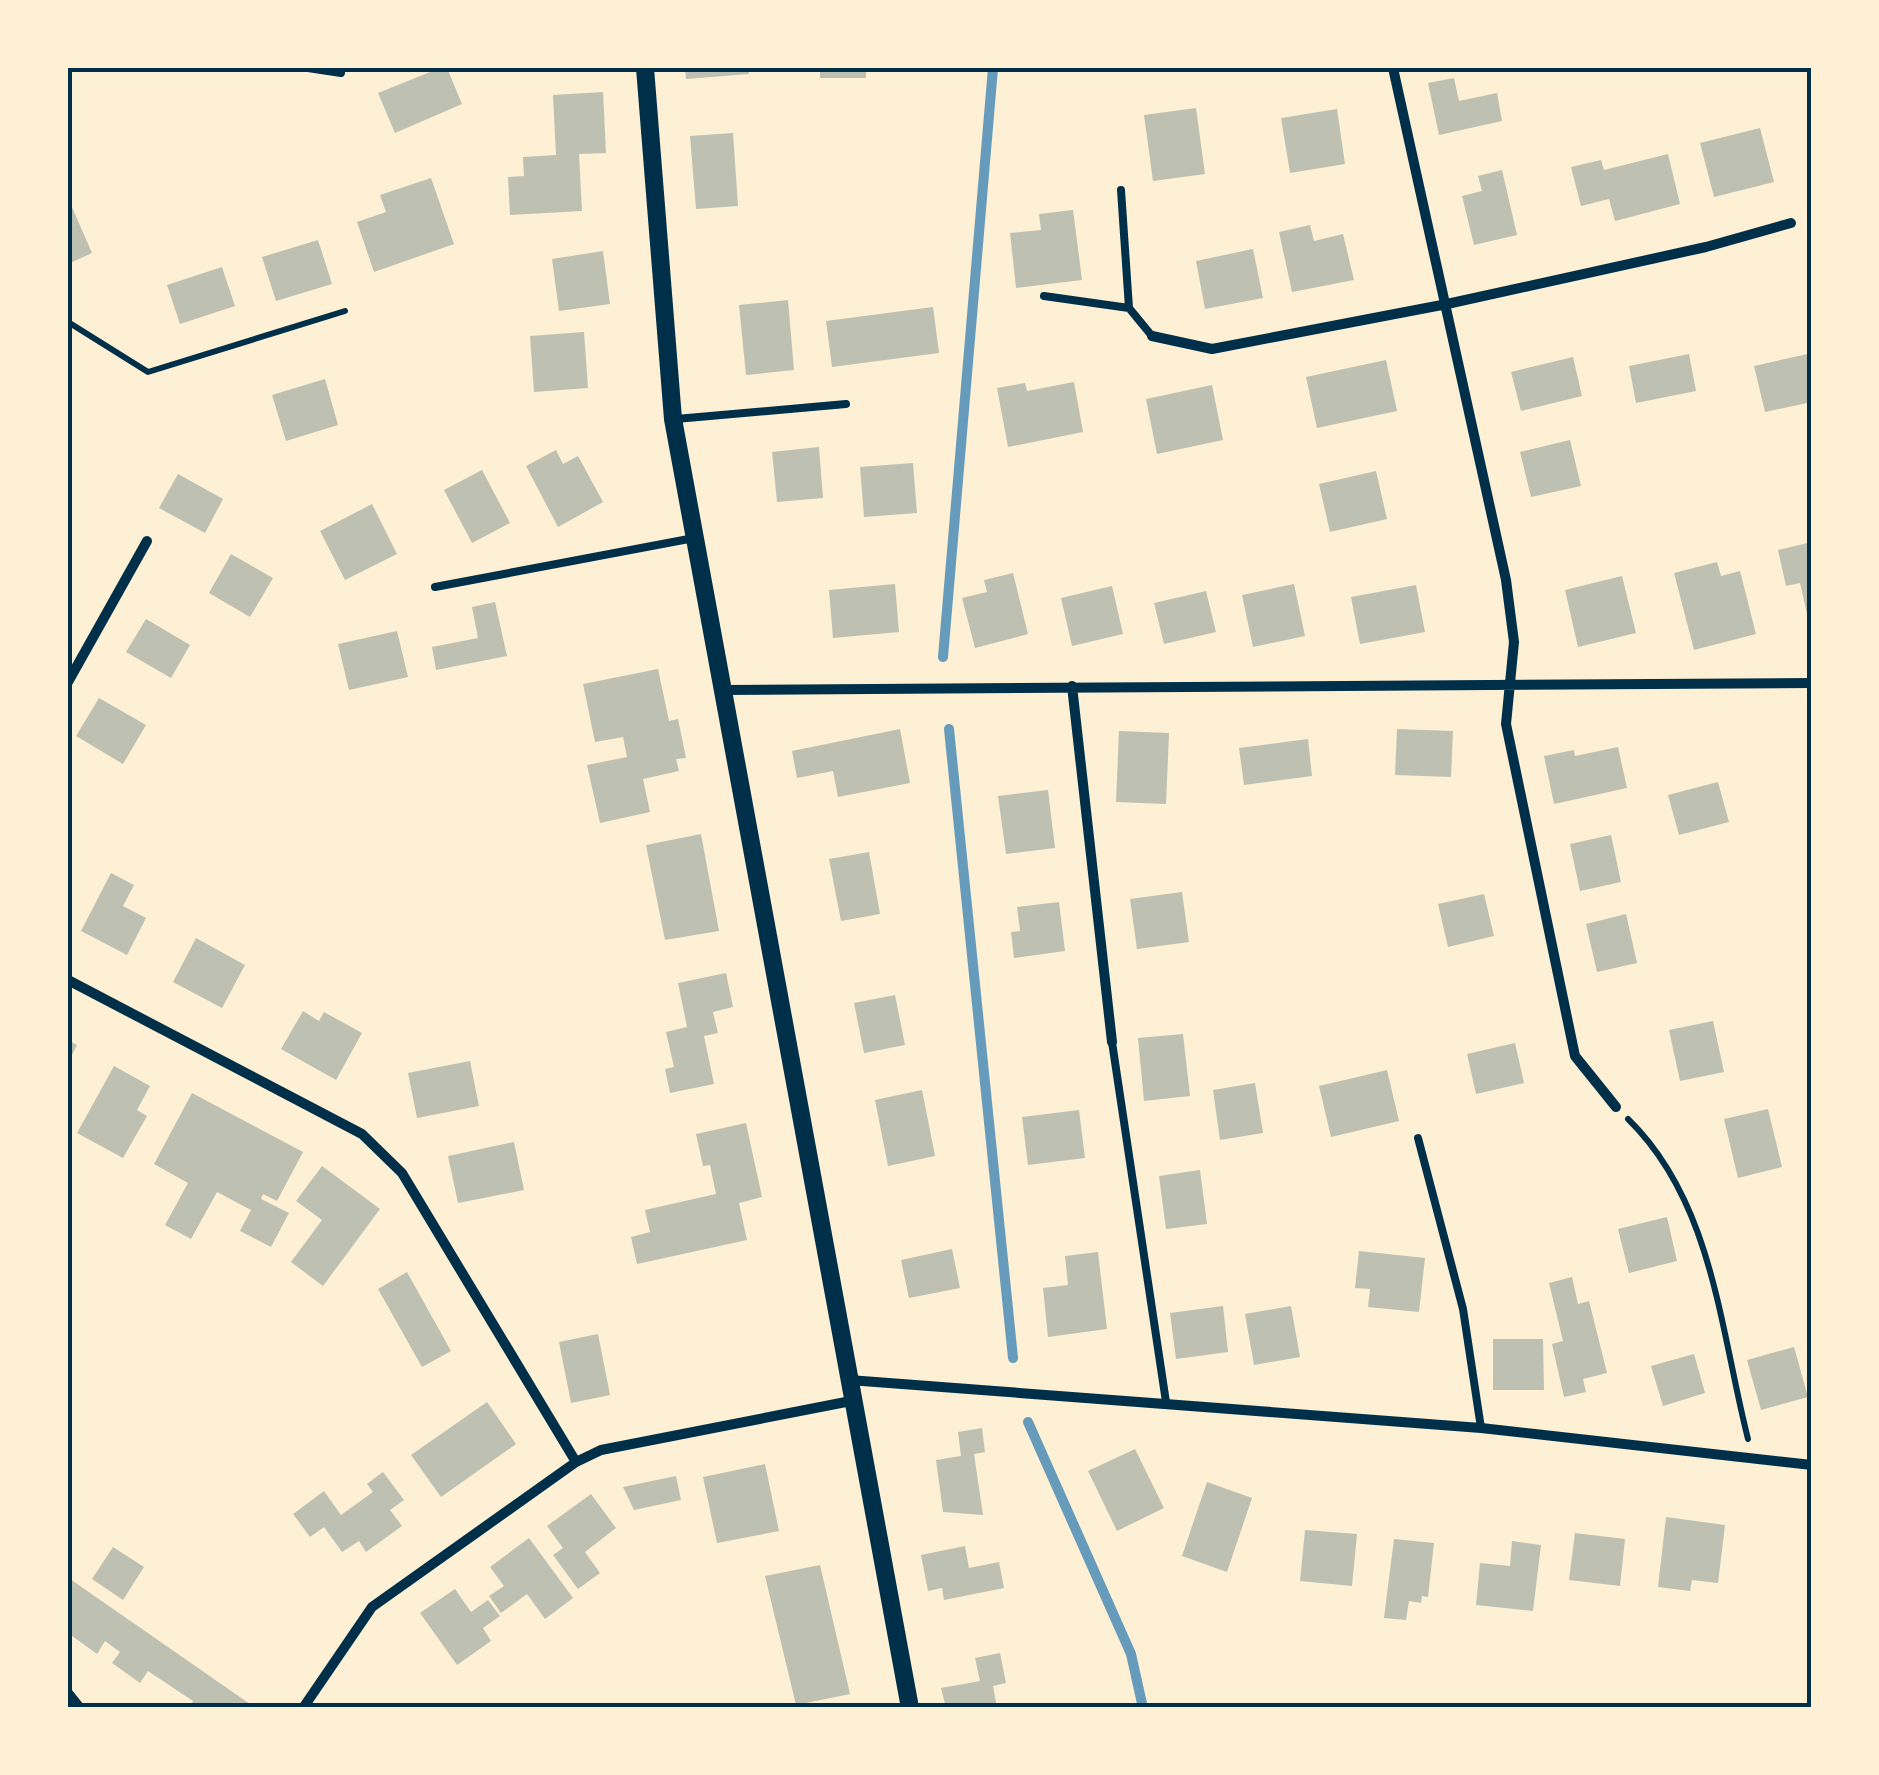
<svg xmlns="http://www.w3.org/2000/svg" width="1879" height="1775" viewBox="0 0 1879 1775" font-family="Arial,sans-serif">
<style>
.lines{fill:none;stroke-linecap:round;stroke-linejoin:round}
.stream{stroke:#669bbc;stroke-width:10}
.building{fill:#bec0b2}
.path{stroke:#003049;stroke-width:6}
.service{stroke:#003049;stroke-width:8}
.minor{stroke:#003049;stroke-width:10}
.tertiary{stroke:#003049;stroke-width:18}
.neatline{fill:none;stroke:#003049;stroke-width:4}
</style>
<rect width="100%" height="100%" fill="#fdf0d5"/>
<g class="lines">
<path class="stream" d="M943,657L993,68
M949,729L1013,1358
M1028,1422L1131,1654L1143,1708"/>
</g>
<path class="building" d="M440,68H447L462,104L395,133L378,93Z
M685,68H748L749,74L686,79Z
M820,68H866V78H820Z
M1454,78L1459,101L1497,93L1502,121L1439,135L1428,83Z
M603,92L606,153L579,154L582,211L510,215L508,177L524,176L523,157L556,155L553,95Z
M1196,108L1205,174L1153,181L1144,115Z
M1337,109L1345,164L1290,173L1281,118Z
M1760,128L1774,182L1714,197L1700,143Z
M733,133L738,206L696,209L690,136Z
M1668,154L1680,204L1615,221L1609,199L1581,206L1571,167L1601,160L1604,170Z
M1502,170L1517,235L1474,245L1462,196L1482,191L1478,176Z
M431,178L454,244L374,272L357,222L386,212L380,195Z
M68,198L92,253L68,264Z
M1073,210L1082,280L1016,288L1010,233L1041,230L1039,214Z
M1310,225L1314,241L1343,234L1354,280L1292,292L1279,232Z
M318,240L332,284L276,301L262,257Z
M1253,249L1263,298L1205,309L1196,261Z
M603,251L610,304L559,311L552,259Z
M222,267L235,306L180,324L167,285Z
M788,300L794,370L746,375L739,305Z
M933,307L939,353L832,367L826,321Z
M584,332L588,388L534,392L530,336Z
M1812,353V402L1765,412L1754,366Z
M1689,354L1696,391L1636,403L1629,366Z
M1573,357L1582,396L1521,411L1511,372Z
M1386,360L1397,411L1317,428L1306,377Z
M325,379L338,425L286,441L272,395Z
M1074,382L1083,432L1008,447L997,388L1025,383L1027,391Z
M1212,385L1223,440L1157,454L1146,399Z
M1570,440L1581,486L1531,497L1520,452Z
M819,447L823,498L777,502L772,452Z
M556,450L563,464L578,456L603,502L558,527L526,466Z
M913,463L917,513L864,517L860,467Z
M482,470L510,523L472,543L444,490Z
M1376,471L1387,519L1330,532L1319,484Z
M178,474L223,499L205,533L159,508Z
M372,504L397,554L345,580L320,531Z
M1812,542V627H1810L1800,583L1786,586L1778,550Z
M231,554L273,578L250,617L209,593Z
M1717,562L1721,576L1740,571L1756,634L1694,650L1674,573Z
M1013,573L1028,634L975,648L962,598L987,592L984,580Z
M1622,576L1636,633L1578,647L1565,590Z
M895,584L899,632L833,638L829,590Z
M1294,584L1305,636L1253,647L1242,595Z
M1416,585L1425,632L1360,644L1351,597Z
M1112,586L1123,634L1072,646L1061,598Z
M1206,591L1216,632L1164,644L1154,603Z
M495,602L507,656L436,670L432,647L478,638L472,607Z
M146,619L190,645L171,678L126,652Z
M397,631L408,677L349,690L338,644Z
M658,669L669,721L678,719L686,758L676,759L679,771L643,779L650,812L600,823L587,765L627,757L623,737L595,742L583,684Z
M99,698L146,725L123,764L76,736Z
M900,729L910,783L838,797L833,771L797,778L792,751Z
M1397,729L1453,731L1451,777L1395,775Z
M1119,731L1169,733L1166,804L1116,802Z
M1308,739L1312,776L1244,785L1239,748Z
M1618,747L1627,788L1554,804L1544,756L1574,750L1575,756Z
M1718,782L1729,822L1679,835L1668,795Z
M1048,790L1055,848L1006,854L998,796Z
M701,834L719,931L665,940L646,845Z
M1611,835L1621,882L1580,891L1570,844Z
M869,852L880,914L841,921L829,859Z
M111,873L134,885L123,906L146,918L127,955L81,931Z
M1182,892L1189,942L1137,949L1130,899Z
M1484,894L1494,936L1448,947L1438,904Z
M1059,902L1065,951L1014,958L1011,932L1020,931L1017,907Z
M1626,914L1637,963L1597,972L1586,924Z
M196,938L245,965L222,1008L173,982Z
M726,973L733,1007L713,1012L718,1033L704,1036L714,1084L670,1093L665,1069L674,1067L666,1032L687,1027L678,983Z
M895,995L905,1045L864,1053L854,1003Z
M303,1011L319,1021L324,1012L362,1033L336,1080L281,1049Z
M1713,1021L1724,1072L1680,1081L1669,1030Z
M1183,1034L1190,1096L1144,1101L1138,1038Z
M68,1040L77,1045L68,1063Z
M1515,1043L1524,1083L1476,1094L1467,1054Z
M470,1061L479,1106L417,1118L408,1073Z
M114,1066L150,1086L137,1110L147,1116L123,1158L77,1133Z
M1387,1070L1399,1121L1331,1137L1319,1086Z
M1255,1083L1263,1133L1220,1140L1213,1090Z
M922,1090L935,1156L888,1166L875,1100Z
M192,1093L303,1152L277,1201L263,1194L261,1199L289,1213L271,1247L240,1231L251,1210L217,1192L191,1239L165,1225L188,1183L154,1164Z
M1768,1109L1782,1167L1738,1178L1724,1119Z
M1079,1110L1085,1158L1028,1165L1022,1117Z
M746,1123L762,1197L739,1203L747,1240L637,1264L631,1237L650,1232L645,1210L716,1194L710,1165L703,1166L696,1134Z
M514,1142L524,1190L458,1203L448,1156Z
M322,1166L380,1209L323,1286L291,1262L322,1220L296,1201Z
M1200,1170L1207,1224L1166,1229L1159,1176Z
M1667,1217L1677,1261L1629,1273L1618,1229Z
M952,1249L960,1288L909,1298L901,1260Z
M1359,1251L1425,1258L1419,1312L1368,1307L1370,1289L1355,1288Z
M1098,1252L1107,1329L1048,1337L1043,1288L1068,1285L1065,1256Z
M407,1272L451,1351L422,1367L378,1289Z
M1572,1277L1578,1304L1589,1301L1607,1373L1583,1379L1586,1392L1564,1397L1552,1344L1563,1341L1549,1283Z
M1223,1306L1228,1352L1176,1359L1170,1313Z
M1291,1306L1300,1357L1254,1365L1245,1314Z
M598,1334L610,1395L571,1403L559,1342Z
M1493,1339H1543L1544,1390H1493Z
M1794,1347L1808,1397L1761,1410L1747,1360Z
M1694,1354L1705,1393L1663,1406L1651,1366Z
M487,1402L516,1444L441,1497L411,1455Z
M982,1428L985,1452L974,1454L983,1515L943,1512L936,1460L961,1456L958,1432Z
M1135,1449L1164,1508L1117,1531L1088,1471Z
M765,1464L779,1531L717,1543L703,1477Z
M383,1472L404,1500L390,1510L402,1526L366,1552L359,1541L342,1552L324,1527L310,1537L293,1514L324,1491L341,1515L373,1492L367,1484Z
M676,1476L681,1500L634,1510L623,1487Z
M1207,1482L1252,1498L1227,1572L1182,1556Z
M591,1494L616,1528L585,1552L600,1573L578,1589L553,1555L563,1548L547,1526Z
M1666,1517L1725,1525L1718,1583L1692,1580L1690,1591L1658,1587Z
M1305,1530L1357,1534L1352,1586L1300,1581Z
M1575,1533L1625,1539L1620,1586L1569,1580Z
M529,1538L573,1598L545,1619L527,1594L501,1613L489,1596L504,1586L490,1567Z
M1394,1539L1434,1543L1428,1597L1422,1596L1421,1603L1409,1601L1406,1620L1384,1618Z
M1512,1541L1541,1545L1533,1611L1476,1605L1480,1563L1510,1566Z
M965,1546L969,1568L999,1562L1004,1588L944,1600L942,1588L928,1591L921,1555Z
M113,1547L144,1567L123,1600L92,1579Z
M820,1565L850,1694L796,1705L765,1576Z
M70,1579L250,1704L248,1708H189L193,1701L148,1671L140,1683L112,1663L120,1652L105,1641L97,1654L68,1633Z
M455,1589L471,1612L488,1600L500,1616L483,1628L491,1641L457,1665L420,1613Z
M1000,1653L1006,1683L993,1686L997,1708H946L941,1688L980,1681L975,1658Z"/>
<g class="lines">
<path class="path" d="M68,322L148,372L345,311
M1628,1119C1713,1202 1720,1329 1748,1439"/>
<path class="service" d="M308,68L341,73
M1121,190L1129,308L1152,336
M1044,296L1129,308
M676,419L846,404
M435,587L694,538
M1112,1042L1166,1402
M1418,1138L1463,1309L1481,1428"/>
<path class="minor" d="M1393,68L1506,580L1514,642L1506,724L1575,1056L1616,1107
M1152,336L1212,349L1447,304L1706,247L1791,223
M68,682L147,541
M1072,686L1112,1042
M723,690L1812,683
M68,980L362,1134L402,1173L576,1462
M849,1380L1481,1428L1812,1465
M68,1693L80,1708
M303,1708L372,1607L576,1462L601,1450L851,1401"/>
<path class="tertiary" d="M645,68L673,419L910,1708"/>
</g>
<rect width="1879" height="1775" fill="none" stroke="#fdf0d5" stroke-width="140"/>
<rect x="70" y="70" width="1739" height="1635" class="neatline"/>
</svg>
